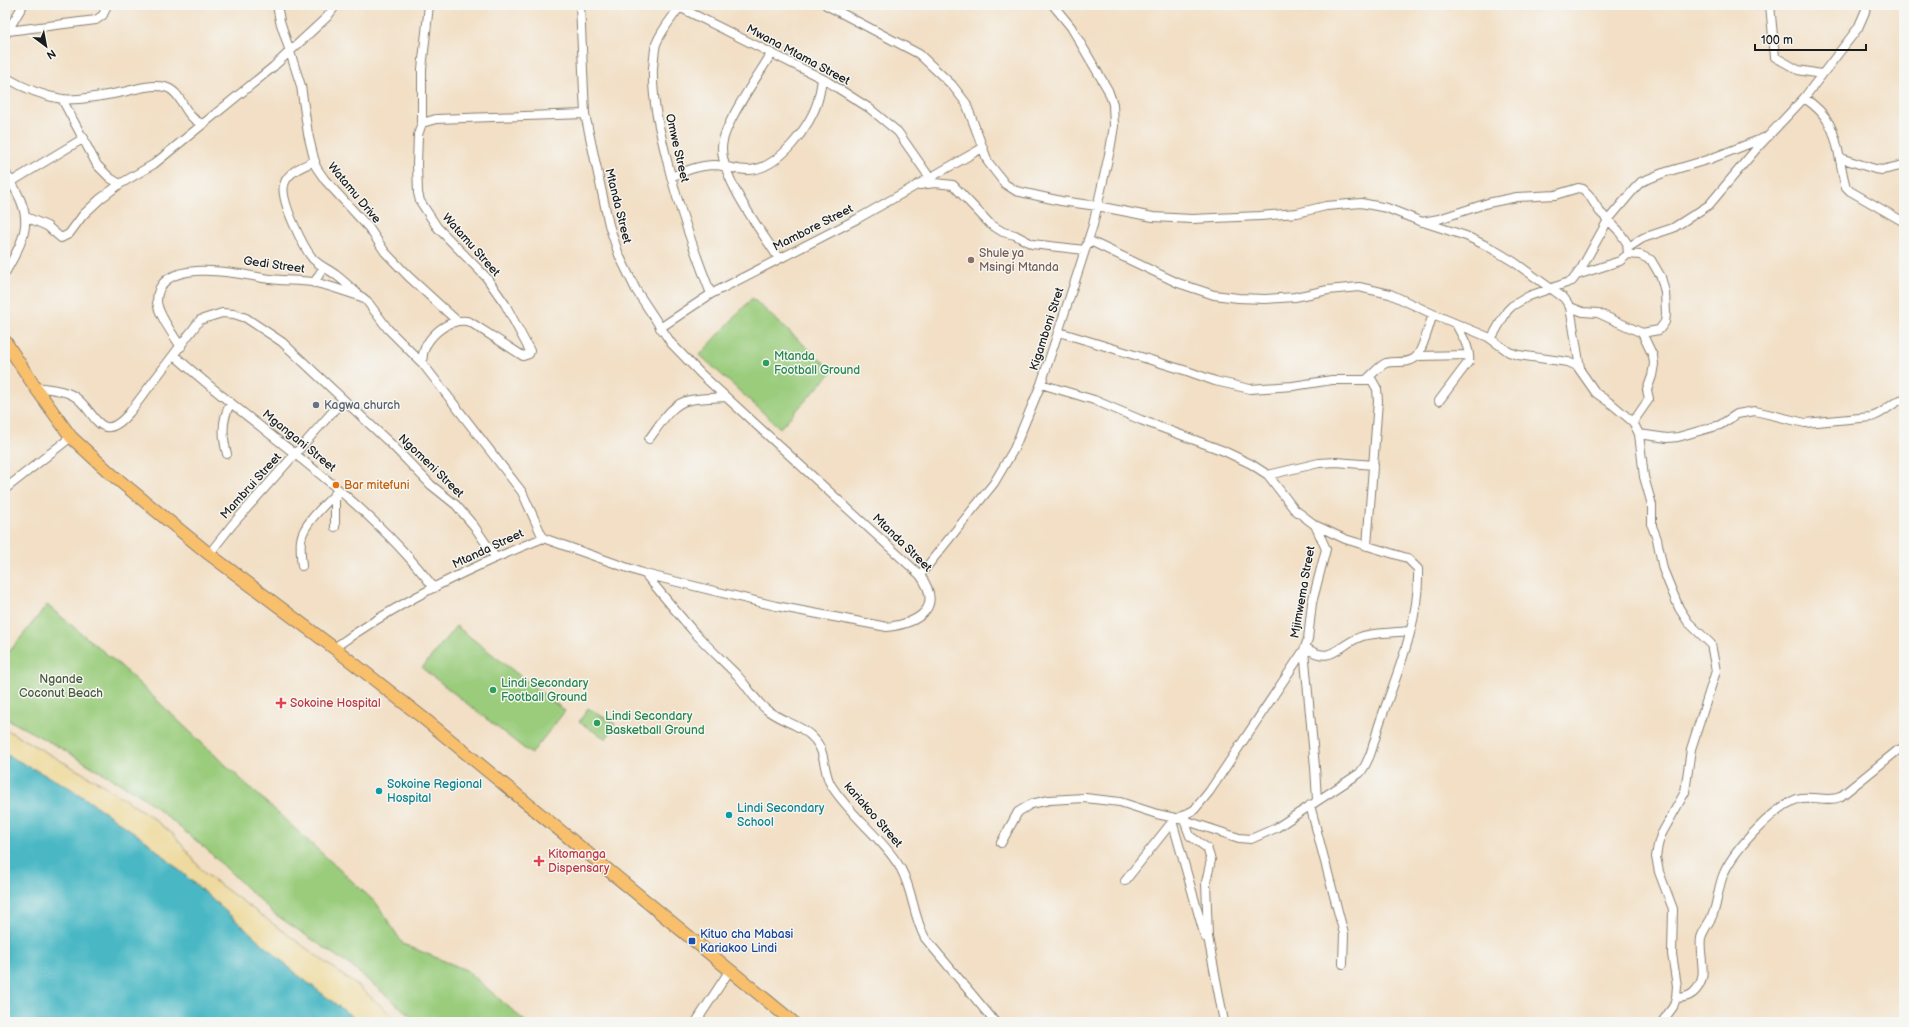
<svg xmlns="http://www.w3.org/2000/svg" width="1909" height="1027" viewBox="0 0 1909 1027" font-family="'Balsamiq Sans',sans-serif">
<style>
.green{fill:#9acc7c;stroke:#5b744c}
.sand{fill:#eeda9e;stroke:#857b5d}
.water{fill:#4ab8c4;stroke:#336a70}
.lines{fill:none;stroke-linecap:round;stroke-linejoin:round}
.minor-casing{stroke:#877e70;stroke-width:10}
.highway-casing{stroke:#877e70;stroke-width:14}
.minor{stroke:#fff;stroke-width:8}
.highway{stroke:#f8bf6c;stroke-width:12}
.education-dot{fill:#8d6e63;stroke:#f6f6f2;stroke-width:1.5}
.leisure-dot{fill:#2e9e5b;stroke:#f6f6f2;stroke-width:1.5}
.worship-dot{fill:#6b7280;stroke:#f6f6f2;stroke-width:1.5}
.food-dot{fill:#e8710a;stroke:#f6f6f2;stroke-width:1.5}
.health-dot{fill:#e0444e;stroke:#f6f6f2;stroke-width:1.5}
.culture-dot{fill:#0f9aa8;stroke:#f6f6f2;stroke-width:1.5}
.transit-dot{fill:#1a4fb4;stroke:#f6f6f2;stroke-width:1.5}
.labels{text-anchor:middle;dominant-baseline:central;stroke-width:3;stroke-linejoin:round;paint-order:stroke}
.street-label{font-size:12px;fill:#1c1c1c;stroke:#f6f6f2}
.education-label{font-size:12px;fill:#785e54;stroke:#f6f6f2;text-anchor:start}
.leisure-label{font-size:12px;fill:#27864d;stroke:#f6f6f2;text-anchor:start}
.worship-label{font-size:12px;fill:#5b616d;stroke:#f6f6f2;text-anchor:start}
.food-label{font-size:12px;fill:#c56008;stroke:#f6f6f2;text-anchor:start}
.park-label{font-size:12px;fill:#485a3e;stroke:#f6f6f2}
.health-label{font-size:12px;fill:#be3a42;stroke:#f6f6f2;text-anchor:start}
.culture-label{font-size:12px;fill:#0d838f;stroke:#f6f6f2;text-anchor:start}
.transit-label{font-size:12px;fill:#164399;stroke:#f6f6f2;text-anchor:start}
</style>
<rect width="100%" height="100%" fill="#f6f6f2"/>
<filter id="ink" filterUnits="userSpaceOnUse"><feTurbulence type="fractalNoise" baseFrequency=".025" numOctaves="2"/><feDisplacementMap in="SourceGraphic" scale="8" xChannelSelector="R" yChannelSelector="G"/><feConvolveMatrix kernelMatrix="1 2 1 2 8 2 1 2 1" color-interpolation-filters="sRGB"/></filter>
<filter id="wash" filterUnits="userSpaceOnUse"><feTurbulence type="fractalNoise" baseFrequency=".012" numOctaves="4" result="noise"/><feDisplacementMap in="SourceGraphic" scale="16" xChannelSelector="R" yChannelSelector="G"/><feGaussianBlur stdDeviation="0.9" result="paint"/><feColorMatrix in="noise" values="0 0 0 0 0 0 0 0 0 0 0 0 0 0 0 0 0 1.4 0 .05"/><feComposite in="paint" operator="in"/></filter>
<g filter="url(#wash)">
<rect width="100%" height="100%" fill="#f2dfc5"/>
<path class="green" d="M752,298L833,371L780,428L700,355Z
M47,605L122,667L206,747L377,904L403,944L466,970L526,1022H418L351,966L273,913L205,848L143,797L57,746L5,718V657Z
M456,626L565,711L531,754L422,668Z
M588,708L615,724L606,739L579,722Z"/>
<path class="sand" d="M5,729L100,783L150,816L174,835L204,873L359,987L400,1022H359L299,976L145,840L70,788L5,754Z"/>
<path class="water" d="M5,754L70,788L145,840L299,976L359,1022H5Z"/>
</g>
<g filter="url(#ink)">
<g class="lines">
<defs>
<path id="minor" d="M277,5L280,21L301,86L308,134L316,167L325,180L369,228L385,252L408,276L456,320
M675,5L825,80L869,108L898,132L930,178
M826,5L919,54L952,85L966,103L988,162L1005,184L1016,191L1061,201L1097,206L1153,217L1192,219L1260,216L1297,213L1326,206L1361,203L1387,208L1422,222L1439,219L1488,203L1517,197L1555,195L1578,188L1583,189L1589,195L1600,212L1618,230L1627,243L1628,254L1620,261L1577,275
M1770,5L1775,57L1798,70L1821,74
M679,8C671,19 661,31 656,44C654,52 654,60 653,68C652,97 658,124 665,152C676,201 693,248 711,294
M8,31L96,20L103,15L107,5
M6,34L23,5
M771,54C759,75 722,125 722,148C722,180 762,232 779,259
M5,77C22,87 43,96 62,99C76,101 108,95 123,92C136,89 150,84 165,87C184,92 182,117 203,124
M1804,98C1829,114 1835,131 1840,160C1842,169 1843,178 1846,187L1850,191L1904,222
M62,99L97,165L110,178L120,184
M422,123V69L429,5
M1840,158L1875,169L1882,170L1904,165
M315,161C303,166 287,172 284,185C280,200 303,247 313,259C320,266 328,269 336,275C344,281 351,288 359,295
M5,172C33,216 31,228 5,273
M671,177C685,171 699,165 715,165C726,166 737,170 748,170C778,170 811,126 818,100C820,93 821,86 822,79
M11,182L84,138
M920,185L935,183L953,185L990,224L1003,232L1015,235L1032,244L1085,250
M26,217L47,226L61,238L69,234L83,215L100,199L120,184L154,164L273,67L327,17L336,5
M1426,223L1466,236L1489,247L1514,262L1564,298L1570,307L1580,368
M1088,240L1178,283L1214,295L1238,298L1265,299L1295,297L1328,290L1359,287L1390,294L1433,314L1488,337L1509,352L1518,355L1568,362L1577,366L1596,393L1613,405L1633,422L1639,434L1644,477L1652,505V526L1657,539L1663,569L1679,608L1688,622L1711,644L1716,671L1691,749L1685,792L1661,835L1658,845L1656,857L1659,872L1673,909L1672,954L1677,986L1676,998L1673,1007L1662,1022
M1629,247L1643,238L1673,228L1709,205L1757,148L1804,98L1858,28L1868,5
M314,283L323,268
M1570,307L1583,312L1598,313L1642,333L1659,330L1665,322L1666,314L1665,292L1661,277L1651,260L1640,255L1628,254
M660,328L711,294L857,219L979,150
M1059,332L1187,371L1215,381L1250,389L1293,386L1332,380H1372L1377,389L1378,401L1367,546
M1491,339L1507,311L1512,306L1529,296L1572,281L1581,269L1608,220L1635,188L1641,182L1663,173L1710,159L1769,136
M181,347C174,336 157,313 157,301C157,256 238,273 263,278C279,281 296,280 312,282C329,285 346,292 362,297L367,301L388,329L423,364
M174,355C260,433 363,494 434,588
M1418,356L1469,355
M1367,379C1373,374 1379,366 1386,363C1395,360 1408,365 1416,357C1423,350 1429,325 1433,314
M1041,384L1094,400L1141,420L1224,451L1251,464L1268,475L1294,509L1315,525L1326,549L1312,603L1308,639L1304,650L1209,792L1194,810L1178,818
M35,387C47,389 61,389 72,395C95,406 98,450 130,412L200,320L222,313L234,314L246,318L282,342L392,445L431,485L456,505L474,526L495,557
M1439,401L1469,361C1471,349 1461,334 1456,324
M1633,422L1649,399L1647,390L1652,376L1654,364L1653,356L1642,333
M1639,434L1667,438L1678,437L1720,425L1737,414L1755,411L1805,423L1871,417C1885,414 1892,401 1904,399
M649,439C660,425 671,403 690,400C701,398 713,398 725,397
M227,454C222,436 221,419 231,403
M1268,475L1319,463L1336,462L1374,465
M5,489L71,437
M335,527V494
M543,538L522,492L423,364C418,342 449,315 470,322L523,356L529,354L530,351L505,304L486,277L437,227L420,201L418,193L417,164L418,135L422,123L436,119L585,114
M209,554L232,525L343,400
M302,566C301,557 300,548 301,540C303,523 328,502 339,490
M645,574C662,594 677,613 694,632C708,647 723,661 737,675C747,686 755,701 767,710C782,722 803,725 815,740C826,752 823,772 831,785C851,817 882,837 901,869C913,891 913,916 925,938L995,1022
M920,575L994,483L1014,449L1041,384L1079,269L1093,225L1110,150L1114,126L1113,104L1108,90L1071,27L1053,5
M1305,647C1332,667 1339,643 1363,636C1377,632 1395,633 1409,631
M334,648C398,602 470,567 543,538L645,574L776,606L887,627C919,623 944,608 920,575L701,374L671,343L636,290L619,255L609,225L585,114L580,5
M1304,650L1315,767L1317,800
M1310,805L1344,934L1343,964
M1171,817L1205,937
M1184,820L1190,836L1207,848L1211,860L1206,882L1208,937L1224,1022
M1001,843L1018,812L1031,804L1049,800L1085,798L1120,802L1157,814L1184,820L1239,838L1251,839L1276,828L1360,773C1372,758 1374,739 1380,722C1397,673 1420,622 1418,569L1407,558L1345,539L1315,525
M1125,881L1172,822
M1676,998C1683,998 1688,997 1693,993C1711,977 1698,958 1701,938C1703,930 1710,922 1713,914C1718,901 1718,886 1724,873C1734,850 1777,803 1801,798C1813,796 1829,802 1840,797L1898,750L1904,748
M696,1022L730,970"/>
<path id="highway" d="M5,341L35,387L71,437L110,473L209,554L334,648L422,717L793,1022"/>
</defs>
<use href="#minor" class="minor-casing"/>
<use href="#highway" class="highway-casing"/>
<use href="#minor" class="minor"/>
<use href="#highway" class="highway"/>
</g>
</g>
<circle class="education-dot" cx="971" cy="260" r="4"/>
<g class="leisure-dot">
<circle cx="766" cy="363" r="4"/>
<circle cx="493" cy="690" r="4"/>
<circle cx="597" cy="723" r="4"/>
</g>
<circle class="worship-dot" cx="316" cy="405" r="4"/>
<circle class="food-dot" cx="336" cy="485" r="4"/>
<g class="health-dot">
<path d="M279 697h4v4h4v4h-4v4h-4v-4h-4v-4h4z"/>
<path d="M537 855h4v4h4v4h-4v4h-4v-4h-4v-4h4z"/>
</g>
<g class="culture-dot">
<circle cx="379" cy="791" r="4"/>
<circle cx="729" cy="815" r="4"/>
</g>
<rect class="transit-dot" x="688" y="937" width="8" height="8" rx="2"/>
<g class="labels">
<g class="street-label">
<text transform="translate(798 55) rotate(28)">Mwana Mtama Street</text>
<text transform="translate(677 148) rotate(77)">Omwe Street</text>
<text transform="translate(354 193) rotate(50)">Watamu Drive</text>
<text transform="translate(618 206) rotate(76)">Mtanda Street</text>
<text transform="translate(813 228) rotate(-27)">Mambore Street</text>
<text transform="translate(471 245) rotate(48)">Watamu Street</text>
<text transform="translate(274 265) rotate(8)">Gedi Street</text>
<text transform="translate(1047 329) rotate(-72)">Kigamboni Stret</text>
<text transform="translate(299 441) rotate(39)">Mgangani Street</text>
<text transform="translate(431 466) rotate(44)">Ngomeni Street</text>
<text transform="translate(251 486) rotate(-48)">Mambrui Street</text>
<text transform="translate(902 543) rotate(44)">Mtanda Street</text>
<text transform="translate(488 549) rotate(-25)">Mtanda Street</text>
<text transform="translate(1303 592) rotate(-80)">Mjimwema Street</text>
<text transform="translate(873 815) rotate(49)">kariakoo Street</text>
</g>
<g class="education-label">
<text x="979" y="253">Shule ya<tspan x="979" dy="14">Msingi Mtanda</tspan></text>
</g>
<g class="leisure-label">
<text x="774" y="356">Mtanda<tspan x="774" dy="14">Football Ground</tspan></text>
<text x="501" y="683">Lindi Secondary<tspan x="501" dy="14">Football Ground</tspan></text>
<text x="605" y="716">Lindi Secondary<tspan x="605" dy="14">Basketball Ground</tspan></text>
</g>
<g class="worship-label">
<text x="324" y="405">Kagwa church</text>
</g>
<g class="food-label">
<text x="344" y="485">Bar mitefuni</text>
</g>
<g class="park-label">
<text x="61" y="679">Ngande<tspan x="61" dy="14">Coconut Beach</tspan></text>
</g>
<g class="health-label">
<text x="290" y="703">Sokoine Hospital</text>
<text x="548" y="854">Kitomanga<tspan x="548" dy="14">Dispensary</tspan></text>
</g>
<g class="culture-label">
<text x="387" y="784">Sokoine Regional<tspan x="387" dy="14">Hospital</tspan></text>
<text x="737" y="808">Lindi Secondary<tspan x="737" dy="14">School</tspan></text>
</g>
<g class="transit-label">
<text x="700" y="934">Kituo cha Mabasi<tspan x="700" dy="14">Kariakoo Lindi</tspan></text>
</g>
</g>
<rect width="1909" height="1027" fill="none" stroke="#f6f6f2" stroke-width="20"/>
<g transform="translate(46 46) rotate(148)" stroke="#f6f6f2" stroke-width="3" paint-order="stroke">
<path d="M0-3L7 15L0 10L-7 15Z" fill="#1c1c1c"/>
<text y="-6" font-size="11" font-weight="bold" text-anchor="middle" fill="#1c1c1c">N</text>
</g>
<path d="M1755 44v6h111v-6" fill="none" stroke="#1c1c1c" stroke-width="2"/>
<text x="1761" y="44" font-size="12" fill="#1c1c1c" stroke="#f6f6f2" stroke-width="3" paint-order="stroke">100 m</text>
</svg>
